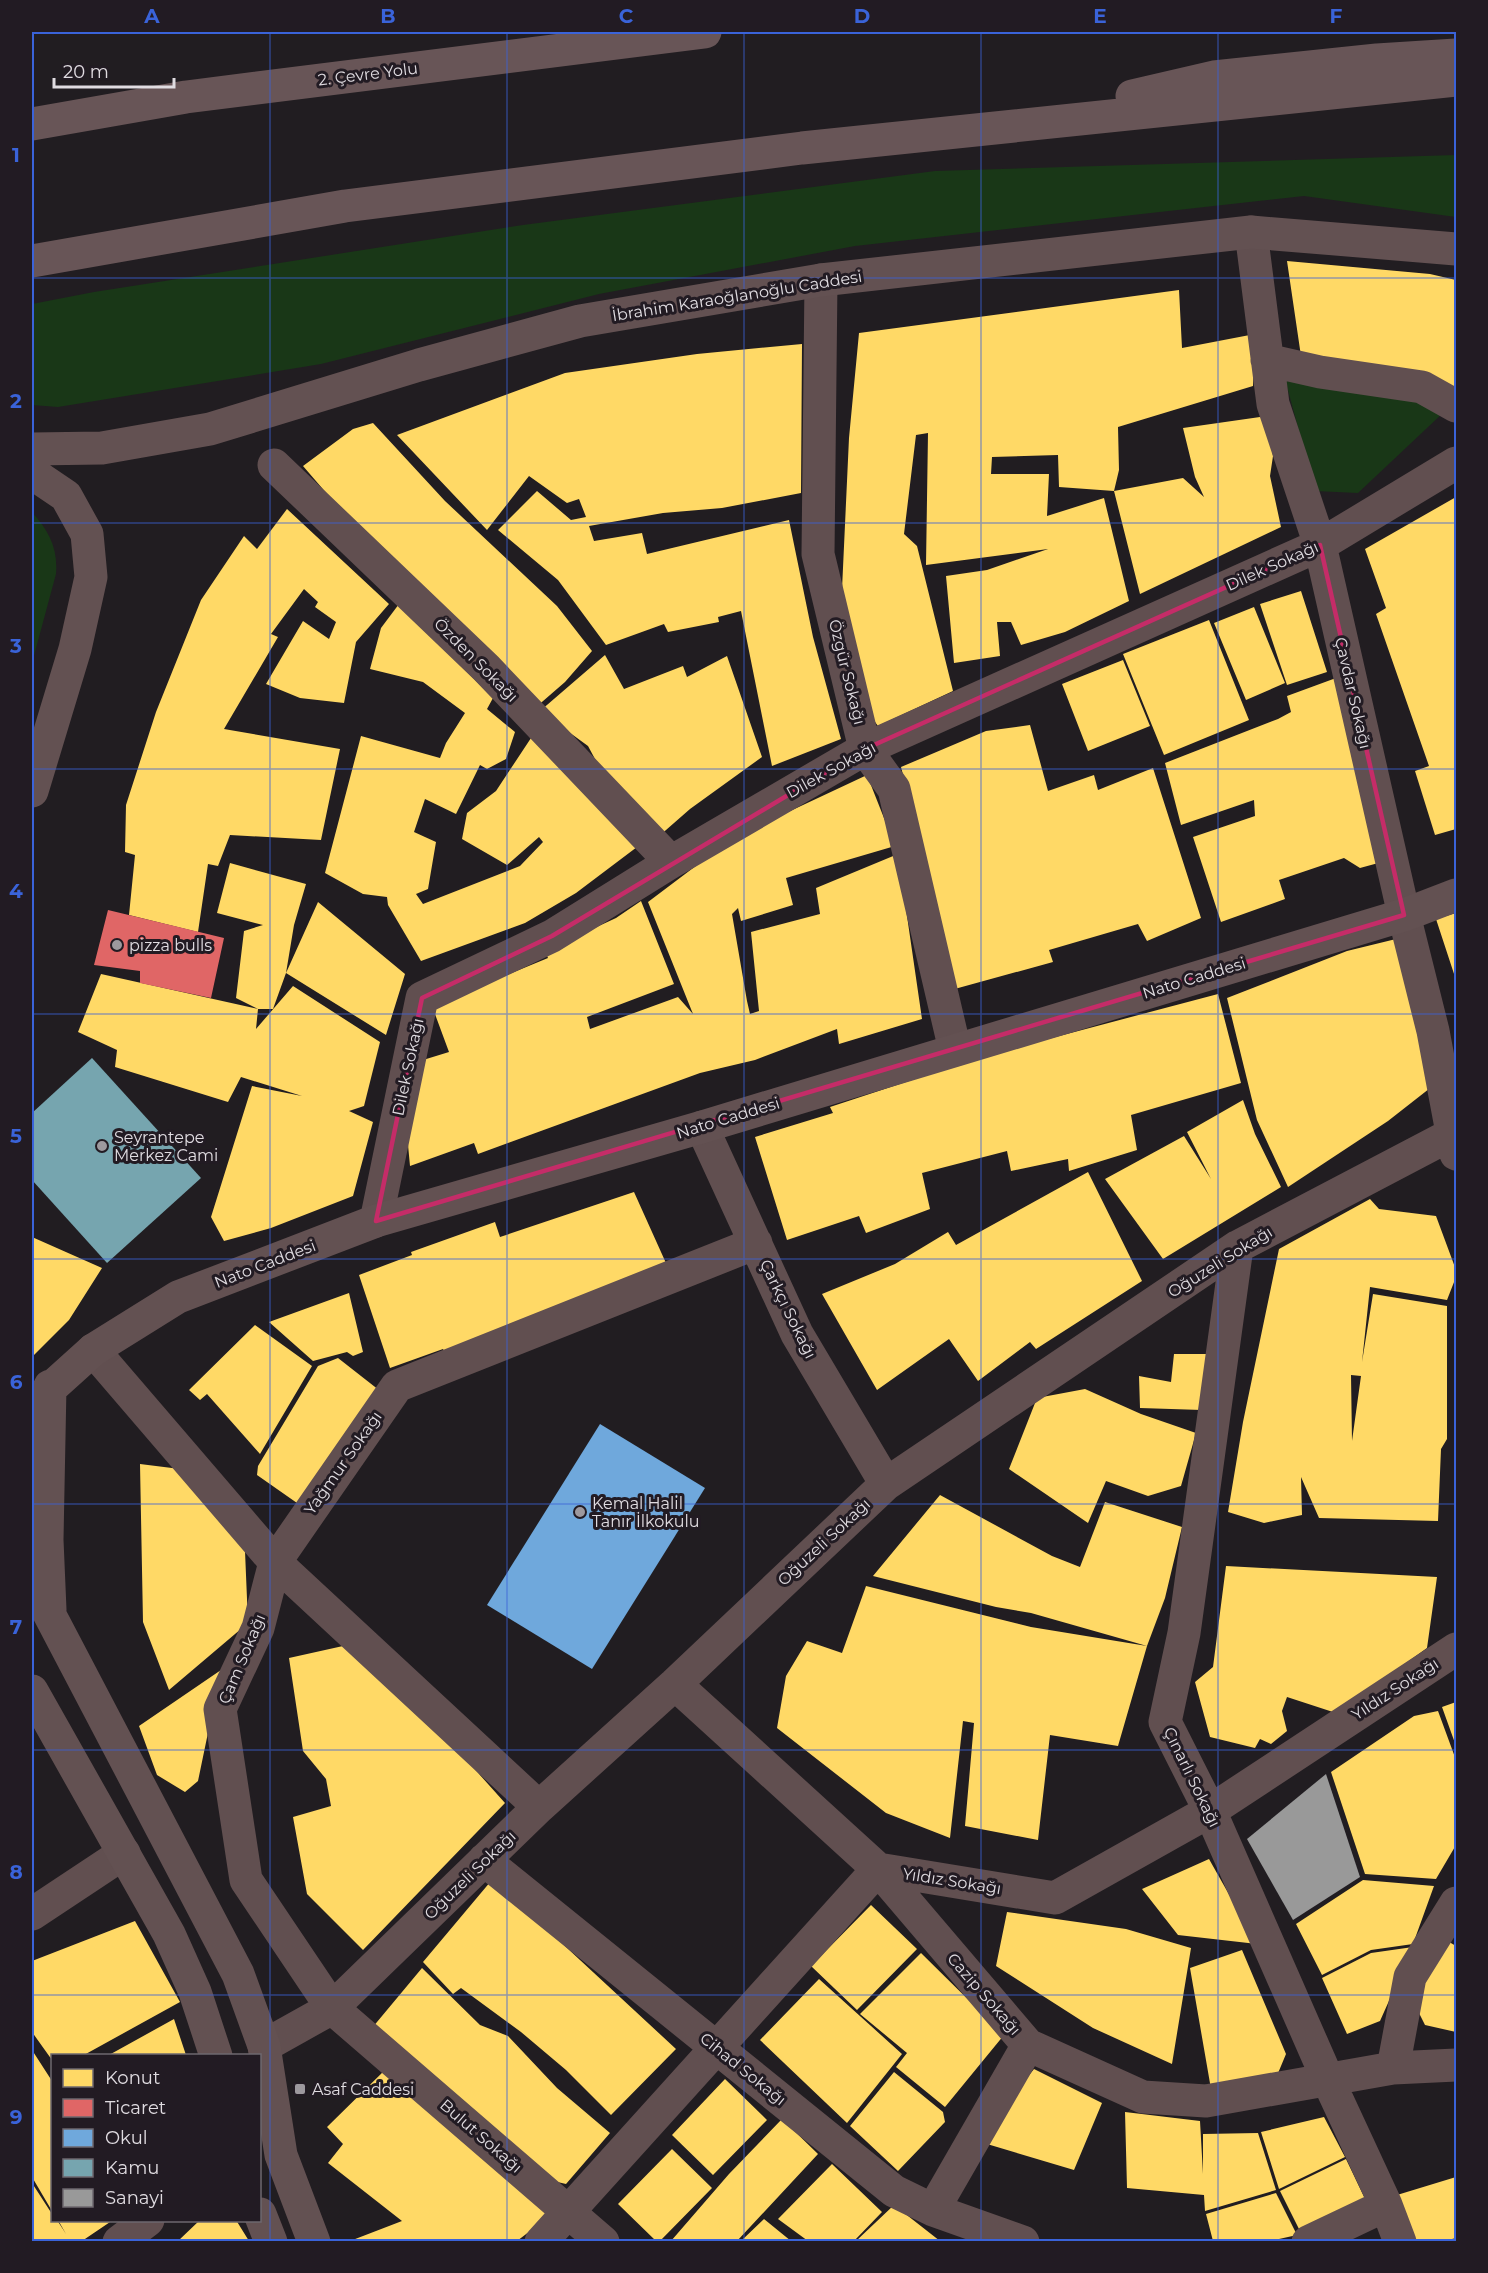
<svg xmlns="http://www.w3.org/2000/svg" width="1488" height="2273" viewBox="0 0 1488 2273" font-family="Montserrat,sans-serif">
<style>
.green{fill:#193717}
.homes{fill:#ffd966;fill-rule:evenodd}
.shops{fill:#e06666}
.schools{fill:#6fa8dc}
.public{fill:#76a5af}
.industry{fill:#999}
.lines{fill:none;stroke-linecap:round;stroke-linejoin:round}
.street{stroke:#614f50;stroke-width:33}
.secondary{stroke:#635152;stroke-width:33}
.highway{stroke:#685557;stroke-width:33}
.marked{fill:none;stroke:#c52c68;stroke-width:4.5;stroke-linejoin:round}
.grid{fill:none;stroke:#3a63d9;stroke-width:1.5;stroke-opacity:0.55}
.poi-dot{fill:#9d999e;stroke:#221b23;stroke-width:2}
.labels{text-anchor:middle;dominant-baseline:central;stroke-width:6;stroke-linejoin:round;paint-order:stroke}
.street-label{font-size:16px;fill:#e0dce1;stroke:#221b23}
.poi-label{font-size:16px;fill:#e0dce1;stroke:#221b23;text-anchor:start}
.neatline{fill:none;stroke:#3a63d9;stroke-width:2}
.grid-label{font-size:20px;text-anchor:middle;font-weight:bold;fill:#3a63d9}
</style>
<rect width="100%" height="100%" fill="#211d21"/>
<path class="green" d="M1456,155V217L1304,196L855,246L599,294L321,364L58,407L32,405V304L94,292L523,225L935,171Z
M1285,379L1419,396L1444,412L1358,493L1315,491Z
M32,512C49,531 58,548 56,574L32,663Z"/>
<path class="homes" d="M1287,261L1430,274L1456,280V394L1302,363Z
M1179,290L1182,348L1255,334L1253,386L1118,427L1119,470L1114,491L1059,487L1058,455L992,457L991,474H1049L1047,516L1104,498L1129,601L1065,632L1021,645L1011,622H997L1000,656L954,663L946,576L987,570L1048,549L926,565L928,433L916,435L904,534L917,546L953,691L878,726L861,703L841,611L849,438L859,333Z
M802,344L801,493L722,508L663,513L589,526L594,541L642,533L647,554L789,520L813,637L841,739L772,766L741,611L718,617L719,622L668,632L664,624L606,645L558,580L498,530L537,491L571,520L586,517L579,499L567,503L529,476L487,530L397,435L565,373L697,354Z
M1267,416L1273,456L1270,476L1281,527L1140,594L1114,491L1183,478L1204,497L1195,477L1183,428Z
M373,423L445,501L557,606L592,651L565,682L535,708L359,531L303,466L353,429Z
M1456,497V829L1435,835L1415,771L1429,766L1376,614L1386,608L1365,549Z
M287,509L389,604L356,642L344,703L300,698L266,684L303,621L329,639L336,622L315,607L318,602L304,589L271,634L278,637L224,729L340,749L321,840L230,835L218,866L208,864L198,932L129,915L135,855L125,852L126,805L156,712L201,600L244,536L257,549Z
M1301,591L1327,672L1287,685L1260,604Z
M399,604L493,698L487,709L515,732L506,759L487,769L480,765L456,814L425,799L414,832L436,842L428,889L416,894L423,904L520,866L543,842L539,837L507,865L462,839L467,813L496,791L533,735L637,847L576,893L525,923L421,961L388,905L387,897L363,894L325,873L361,736L440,758L446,743L465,713L423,682L370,669L381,628Z
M1254,607L1285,683L1246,700L1214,623Z
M1209,620L1249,720L1164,755L1123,654Z
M605,655L624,689L683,666L687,677L727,656L762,757L690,809L658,837L616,798L588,746L540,711Z
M1123,660L1150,726L1088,751L1062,684Z
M1336,678L1382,862L1360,868L1344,858L1279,880L1285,899L1221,922L1193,837L1255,816L1254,800L1181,825L1165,763L1278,719L1291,712L1287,696Z
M1030,725L1048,791L1094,775L1098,790L1153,768L1201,918L1147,941L1138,924L1049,950L1053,962L951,990L945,938L901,767L986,731Z
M867,775L895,846L786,878L793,905L741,921L738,908L732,914L747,1001L750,1014L759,1011L751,932L820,914L816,888L898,854L922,1019L839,1044L837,1029L755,1060L700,1073L478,1154L474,1143L410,1166L407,1134L423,1060L449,1052L432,1006L548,958L545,951L616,918L641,901L674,984L587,1017L590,1029L678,997L693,1014L648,902L713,853L771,820Z
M230,863L306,884L294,925L286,973L318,902L405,974L386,1035L286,973L273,1009H258L236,998L244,931L263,925L217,913Z
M1456,913V980L1436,919Z
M1396,939L1434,1085L1388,1121L1288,1187L1257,1120L1227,998L1347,951Z
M101,974L258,1009L256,1029L293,986L380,1042L364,1106L349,1111L373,1122L353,1196L271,1228L224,1241L211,1217L252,1086L302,1096L241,1077L228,1102L115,1067L117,1050L78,1032Z
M1218,994L1241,1083L1131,1115L1137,1150L1069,1171L1068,1159L1011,1171L1007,1151L922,1173L930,1209L866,1233L859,1216L787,1240L755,1137L833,1113L830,1107L991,1054Z
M1243,1100L1255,1134L1281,1187L1163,1259L1105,1179L1184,1136L1211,1179L1187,1132Z
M1088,1172L1142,1281L1036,1349L1030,1342L978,1381L949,1339L877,1390L822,1294L895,1264L948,1232L956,1245Z
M634,1192L670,1272L449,1359L443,1349L390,1368L359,1275L412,1255L411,1252L495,1222L500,1237Z
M1370,1199L1379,1209L1436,1216L1456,1270V1277L1447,1300L1370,1287L1362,1362L1373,1294L1447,1306V1439L1441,1449L1438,1521L1319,1518L1301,1477L1302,1515L1264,1523L1228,1512L1243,1422L1279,1249ZM1351,1375L1361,1376L1352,1441Z
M32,1237L102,1268L69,1320L32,1357Z
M349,1293L363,1352L353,1356L347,1352L313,1361L269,1322Z
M255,1325L312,1366L260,1454L207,1394L200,1400L189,1390Z
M1174,1354H1210L1202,1410L1140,1408L1139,1376L1171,1382Z
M338,1358L384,1394L307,1510L257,1475L258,1466L318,1366Z
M1085,1389L1141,1414L1196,1433L1181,1486L1148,1496L1106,1481L1088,1523L1009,1469L1037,1398Z
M140,1464L196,1471L244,1527L248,1623L169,1690L143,1622Z
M940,1495L1052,1556L1080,1567L1105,1502L1182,1527L1165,1598L1147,1646L1031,1613L996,1607L873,1576Z
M1226,1566L1437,1577L1427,1648L1336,1713L1287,1697L1282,1711L1287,1731L1271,1744L1260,1739L1255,1748L1210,1737L1195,1682L1213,1667Z
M866,1586L1031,1627L1147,1646L1118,1746L1050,1735L1038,1840L965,1826L974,1723L963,1721L950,1838L886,1813L777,1728L786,1676L807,1641L842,1653Z
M361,1642L505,1803L363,1950L307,1894L293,1817L331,1806L326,1779L303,1751L289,1658Z
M221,1670L198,1781L185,1792L157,1775L139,1726Z
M1456,1702V1746L1442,1707Z
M1438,1711L1456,1760V1845L1436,1879L1365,1874L1331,1772L1414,1716Z
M1209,1859L1257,1944L1178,1935L1142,1889Z
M1363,1880L1434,1886L1413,1944L1371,1950L1322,1975L1296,1924Z
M491,1881L539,1922L676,2049L611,2115L566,2070L521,2032L461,1988L453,1994L423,1962Z
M871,1905L917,1949L857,2010L811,1966Z
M1007,1912L1126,1929L1191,1948L1172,2064L1093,2028L996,1966Z
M135,1921L180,2002L84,2055H52V2060L32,2032V1961Z
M1444,1939L1456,1946V2032L1425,2025L1412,1999Z
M1413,1947L1380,2021L1347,2034L1322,1978L1371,1953Z
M1242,1950L1286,2054L1276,2078L1211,2089L1190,1968Z
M921,1953L1004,2035L945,2107L896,2067L907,2053L860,2014Z
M422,1968L480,2025L508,2036L557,2088L610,2133L566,2184L549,2180L372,2028Z
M819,1979L902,2054L847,2123L760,2040Z
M174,2019L186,2055H109Z
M32,2050L52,2081V2211L32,2177Z
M386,2069L551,2215L517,2241H350L402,2221L328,2163L343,2144L327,2127Z
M1034,2069L1102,2103L1074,2170L977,2141Z
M894,2072L943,2112L945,2122L898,2171L850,2126Z
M725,2079L767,2120L713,2175L672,2135Z
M1125,2112L1200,2121L1203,2174V2134L1258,2133L1276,2190L1205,2211L1204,2195L1127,2188Z
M1324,2117L1345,2157L1279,2189L1261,2132Z
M782,2119L818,2154L737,2241H671L729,2174Z
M672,2149L712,2188L660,2241H656L618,2204Z
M1346,2159L1366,2201L1301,2233L1280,2191Z
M832,2164L882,2212L854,2241H808L778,2219Z
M1456,2177V2238L1444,2241H1410L1397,2195Z
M32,2183L52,2214V2220H57L66,2234L58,2220H113L82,2241H32Z
M1276,2193L1297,2235L1270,2241H1213L1206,2214Z
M894,2205L940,2241H856Z
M764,2219L791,2241H741Z
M200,2220H236L249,2241H178Z"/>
<path class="shops" d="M108,910L224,938L211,998L140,983V971L94,965Z"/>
<path class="schools" d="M600,1424L705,1488L592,1669L487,1605Z"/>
<path class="public" d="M92,1058L201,1178L107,1263L32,1180V1113Z"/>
<path class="industry" d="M1326,1774L1360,1877L1293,1920L1247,1839Z"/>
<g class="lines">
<path class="street" d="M1251,232L1273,404L1320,545L1404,915L1433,1031L1456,1154
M821,280L818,554L865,749L894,789L955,1050
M1267,360L1320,372L1422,387L1456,406
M274,465L486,668L671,862
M702,1127L797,1334L886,1484
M376,1221L422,998L552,936L671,862L865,749L1320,545L1456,463
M1237,1247L1184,1633L1165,1722L1210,1811L1328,2080L1386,2205
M93,1350L275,1562L258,1628L220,1709L246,1880L332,2008L603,2242
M675,1684L878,1869L1028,2045L1143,2097L1206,2101L1393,2068L1456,2065
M539,1807L275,1562L397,1386L756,1243
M484,1860L894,2191L933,2210L1023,2242
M32,1914L124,1853
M264,2046L332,2008L539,1807L675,1684L886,1484L1237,1247L1456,1132
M1393,2068L1410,1977L1456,1903
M933,2210L1028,2045
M119,2242L148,2220
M541,2242L878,1869L1055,1898L1210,1811L1456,1649
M1308,2242L1386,2205L1400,2242"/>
<path class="secondary" d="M32,449L102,448L210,429L419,365L580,321L821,280L1251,232L1456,249
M32,473L66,496L87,534L91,577L75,649L32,791
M50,1386L47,1540L50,1610
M32,1405L93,1350L178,1297L376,1221L702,1127L1404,915L1456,895
M32,1581L238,1974L264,2046L281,2155L314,2242
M32,1691L169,1934L195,1992L216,2056
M260,2214L271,2242"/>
<path class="highway" d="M1132,96L1214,77L1377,60L1456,55
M32,124L186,97L705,32
M32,261L345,206L802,148L1456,80"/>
</g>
<path class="marked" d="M1320,545L1404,915L376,1221L422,998L552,936L865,749Z"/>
<path class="grid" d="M270,32V2242M507,32V2242M744,32V2242M981,32V2242M1218,32V2242M32,278H1456M32,523H1456M32,769H1456M32,1014H1456M32,1259H1456M32,1504H1456M32,1750H1456M32,1995H1456"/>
<g class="poi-dot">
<circle cx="117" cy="945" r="6"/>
<circle cx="102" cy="1146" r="6"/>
<circle cx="580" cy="1512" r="6"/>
<rect x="294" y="2083" width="12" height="12" rx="3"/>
</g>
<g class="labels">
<g class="street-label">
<text transform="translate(368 74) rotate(-7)">2. Çevre Yolu</text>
<text transform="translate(737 296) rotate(-9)">İbrahim Karaoğlanoğlu Caddesi</text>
<text transform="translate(1272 566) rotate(-24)">Dilek Sokağı</text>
<text transform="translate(476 660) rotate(45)">Özden Sokağı</text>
<text transform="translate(847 672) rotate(76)">Özgür Sokağı</text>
<text transform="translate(1353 693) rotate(77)">Çavdar Sokağı</text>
<text transform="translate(831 770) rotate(-29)">Dilek Sokağı</text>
<text transform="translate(1194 978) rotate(-17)">Nato Caddesi</text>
<text transform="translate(408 1067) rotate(-78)">Dilek Sokağı</text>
<text transform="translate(728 1118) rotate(-17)">Nato Caddesi</text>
<text transform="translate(1220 1262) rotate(-32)">Oğuzeli Sokağı</text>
<text transform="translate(265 1264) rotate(-21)">Nato Caddesi</text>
<text transform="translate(788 1309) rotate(64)">Çarkçı Sokağı</text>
<text transform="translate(343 1463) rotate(-55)">Yağmur Sokağı</text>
<text transform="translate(824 1542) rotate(-43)">Oğuzeli Sokağı</text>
<text transform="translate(242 1659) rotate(-67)">Çam Sokağı</text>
<text transform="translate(1395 1689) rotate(-33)">Yıldız Sokağı</text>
<text transform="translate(1192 1777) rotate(64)">Çınarlı Sokağı</text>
<text transform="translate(470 1875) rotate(-44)">Oğuzeli Sokağı</text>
<text transform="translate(952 1881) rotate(9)">Yıldız Sokağı</text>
<text transform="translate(984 1994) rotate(49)">Cazip Sokağı</text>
<text transform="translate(743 2069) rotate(39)">Cihad Sokağı</text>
<text transform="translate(481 2136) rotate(41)">Bulut Sokağı</text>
</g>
<g class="poi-label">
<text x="129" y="945">pizza bulls</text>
<text x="114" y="1137">Seyrantepe<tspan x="114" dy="18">Merkez Cami</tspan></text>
<text x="592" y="1503">Kemal Halil<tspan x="592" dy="18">Tanır İlkokulu</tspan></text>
<text x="312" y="2089">Asaf Caddesi</text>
</g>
</g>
<rect width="1488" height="2273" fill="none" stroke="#221b23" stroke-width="66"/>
<rect x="51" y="2054" width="210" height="168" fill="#221b23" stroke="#6e686f" stroke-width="1.5"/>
<rect x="63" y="2069" width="30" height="18" fill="#ffd966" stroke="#6e686f" stroke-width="1.5"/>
<text x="105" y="2084" font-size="18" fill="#e0dce1">Konut</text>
<rect x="63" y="2099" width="30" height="18" fill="#e06666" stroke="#6e686f" stroke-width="1.5"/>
<text x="105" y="2114" font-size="18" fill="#e0dce1">Ticaret</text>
<rect x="63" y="2129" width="30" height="18" fill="#6fa8dc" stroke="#6e686f" stroke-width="1.5"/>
<text x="105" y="2144" font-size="18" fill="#e0dce1">Okul</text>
<rect x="63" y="2159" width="30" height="18" fill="#76a5af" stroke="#6e686f" stroke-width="1.5"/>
<text x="105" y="2174" font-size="18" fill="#e0dce1">Kamu</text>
<rect x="63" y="2189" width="30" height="18" fill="#999999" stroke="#6e686f" stroke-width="1.5"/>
<text x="105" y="2204" font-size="18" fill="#e0dce1">Sanayi</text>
<path d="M54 78v9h120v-9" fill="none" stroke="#e0dce1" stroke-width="3"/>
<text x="63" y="78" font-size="18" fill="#e0dce1" stroke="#221b23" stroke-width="4.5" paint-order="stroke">20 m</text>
<rect x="33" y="33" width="1422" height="2207" class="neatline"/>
<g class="grid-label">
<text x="152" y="23">A</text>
<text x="388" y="23">B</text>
<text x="626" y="23">C</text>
<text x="862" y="23">D</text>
<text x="1100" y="23">E</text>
<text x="1336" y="23">F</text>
<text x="16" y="162">1</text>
<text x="16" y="408">2</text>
<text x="16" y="653">3</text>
<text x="16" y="898">4</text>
<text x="16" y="1143">5</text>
<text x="16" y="1389">6</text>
<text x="16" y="1634">7</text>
<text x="16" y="1879">8</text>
<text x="16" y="2124">9</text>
</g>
</svg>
